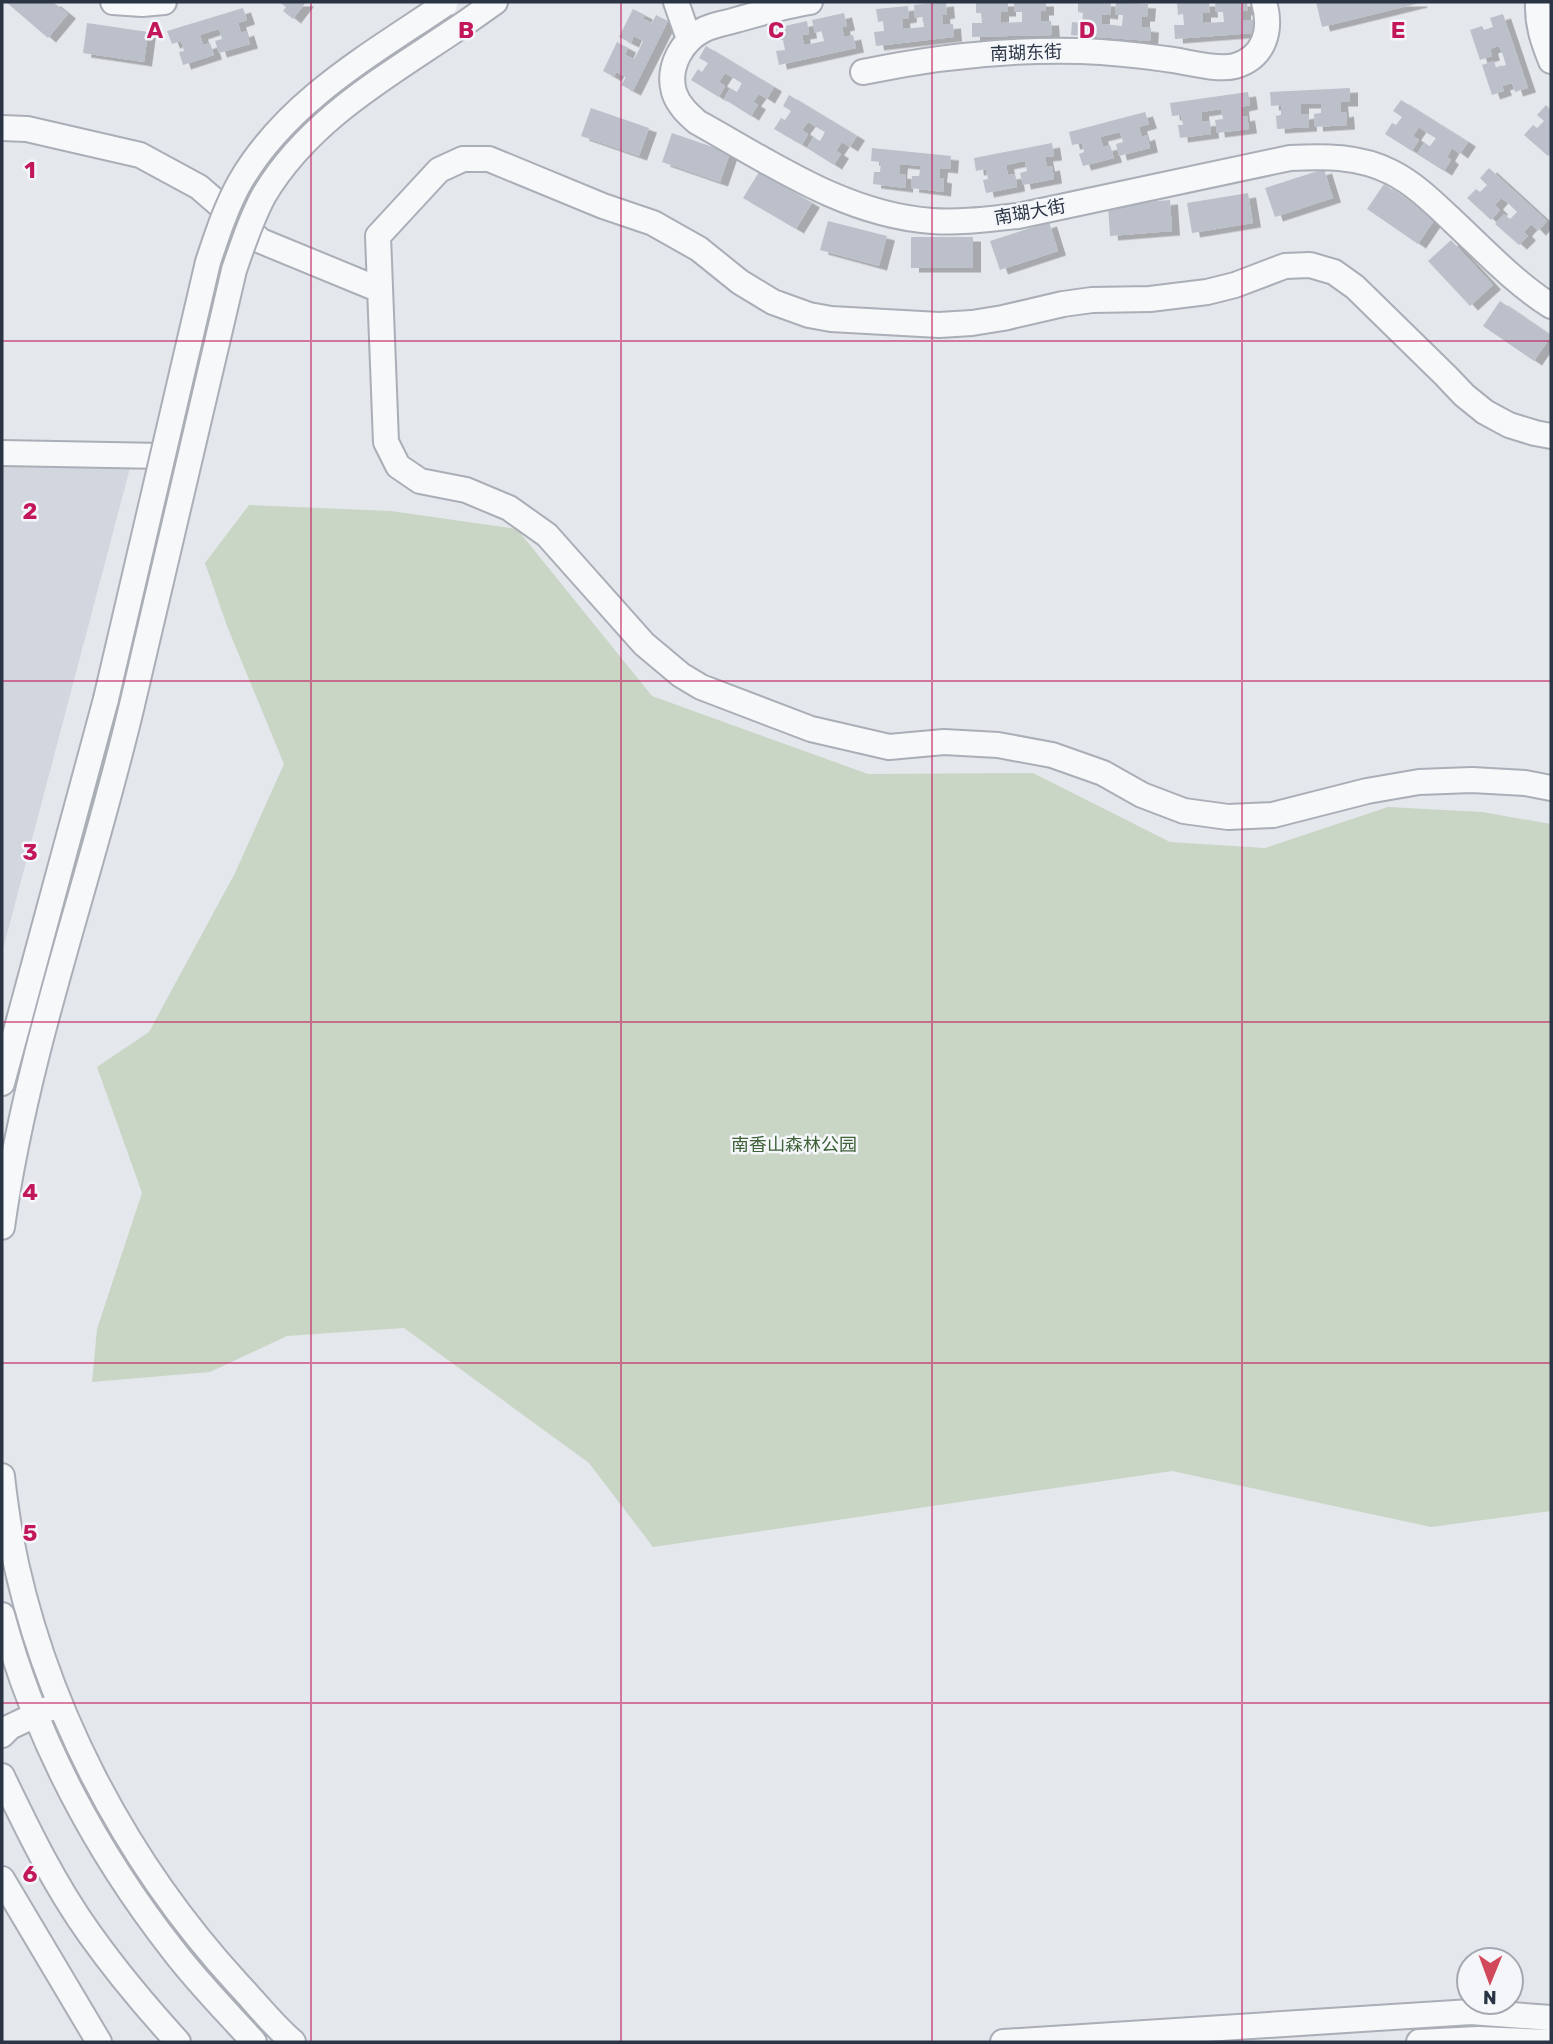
<svg xmlns="http://www.w3.org/2000/svg" width="1553" height="2044" viewBox="0 0 1553 2044" font-family="Rubik,'Noto Sans SC',sans-serif">
<style>
.built{fill:#d2d6de}
.green{fill:#c9d6c5}
.building{fill:#bbc0ca;filter:url(#shadow)}
.lines{fill:none;stroke-linecap:round;stroke-linejoin:round}
.minor-casing{stroke:#a9aeb7;stroke-width:28}
.minor{stroke:#f7f8fa;stroke-width:24}
.minor-bridge-casing{stroke:#a9aeb7;stroke-width:28;stroke-linecap:butt}
.minor-bridge{stroke:#f7f8fa;stroke-width:24}
.grid{fill:none;stroke:#c2185b;stroke-width:2;stroke-opacity:0.55}
.labels{text-anchor:middle;dominant-baseline:central;stroke-width:5;stroke-linejoin:round;paint-order:stroke}
.street-label{font-size:18px;fill:#2b3445;stroke:#f4f6f9}
.park-label{font-size:18px;fill:#3f6138;stroke:#f4f6f9}
.grid-label{font-size:23px;text-anchor:middle;font-weight:bold;fill:#c2185b;stroke:#f4f6f9;stroke-width:5;stroke-linejoin:round;paint-order:stroke}
</style>
<defs>
<filter id="shadow"><feDropShadow dx="8" dy="4.5" stdDeviation="0" flood-color="#0004"/></filter>
</defs>
<rect width="100%" height="100%" fill="#e4e7ec"/>
<path class="built" d="M2,463L131,464L2,953Z"/>
<path class="green" d="M249,505L391,511L517,529L652,696L868,774L1033,773L1170,842L1265,848L1388,807L1482,812L1551,824V1511L1431,1527L1172,1471L653,1547L589,1463L404,1328L287,1336L210,1372L92,1382L97,1329L142,1193L97,1067L149,1032L235,873L284,764L227,626L205,563Z"/>
<path class="building" d="M6,2H53L68,14L48,38Z
M279,2H306L293,19L283,11L286,7Z
M946,2L947,14L942,15L943,25L953,24L954,37L876,46L874,32L884,31L883,21L878,22L876,9L908,6L909,18L902,19L903,29L913,28L924,27L923,17L915,18L914,5Z
M976,2H1008V12H1001V23L1022,22V12H1014V2H1046V11H1041V21H1051L1052,35L972,37V23H982L981,13H976Z
M1078,2H1111L1110,15L1102,14V24L1122,26L1123,15H1115L1116,2L1148,4L1147,17H1142V27L1151,28L1150,41L1071,35L1072,22L1082,23L1083,13L1078,12Z
M1177,2H1209L1210,13H1203V23L1224,22L1223,12H1216L1215,2H1247L1248,10L1243,11V20H1253L1254,33L1175,39L1174,25H1184L1183,14L1178,15Z
M1316,2H1419L1420,3L1322,27Z
M243,8L247,20L238,23L241,33L246,31L250,44L219,53L215,41L222,39L219,29L209,32L200,35L203,45L210,43L214,55L183,65L179,52L184,51L181,41L172,44L167,31Z
M633,9L645,15L643,19L652,23L656,15L668,21L633,91L621,85L626,77L616,72L614,77L603,71L617,42L628,48L625,55L634,59L639,50L643,41L634,36L631,43L619,37Z
M844,13L847,26L842,27L844,37L853,35L856,48L779,65L776,51L785,50L783,40H778L776,28L807,21L809,34L802,35L804,45L815,43L824,41L822,31L815,33L812,20Z
M1503,14L1528,88L1515,92L1512,83L1502,86L1504,91L1492,95L1482,65L1494,61L1496,68L1506,65L1503,55L1499,46L1490,49L1492,56L1480,60L1470,30L1482,26L1484,30L1493,27L1490,18Z
M87,23L148,32L144,62L83,53Z
M706,46L774,87L767,99L759,94L753,102L758,105L751,116L724,99L730,88L737,92L742,83L725,73L719,82L725,86L719,97L691,80L698,69L702,72L708,63L699,58Z
M1350,88V102H1340L1341,113L1346,112L1347,125L1315,127L1314,114L1321,113V103L1311,104H1301V115L1308,114L1309,127L1277,129L1276,116L1281,115V105L1271,106L1270,92Z
M1248,92L1250,105L1241,107L1242,117L1247,116L1249,129L1217,133L1215,120L1223,119L1221,109L1201,112L1202,122L1210,121L1211,134L1180,138L1178,125H1183L1181,115L1172,116L1170,103Z
M789,95L857,136L850,147L842,142L836,151L841,154L834,165L807,148L813,137L820,141L825,132L808,122L802,130L808,134L802,145L774,129L781,118L785,120L791,111L783,106Z
M1401,100L1468,142L1460,154L1452,148L1447,157L1451,160L1444,171L1417,154L1424,143L1430,146L1436,138L1427,133L1419,127L1413,136L1419,140L1412,151L1385,134L1392,123L1396,125L1402,117L1393,111Z
M1546,105L1551,110V152L1548,156L1524,135L1533,125L1537,128L1544,121L1537,115Z
M591,108L649,128L639,156L581,136Z
M1145,112L1149,124L1139,127L1142,137L1147,135L1150,148L1119,156L1116,144L1123,142L1120,132L1100,137L1103,147L1110,145L1114,158L1083,166L1079,154L1084,152L1082,143L1072,145L1069,132Z
M672,133L730,153L720,182L662,162Z
M1052,143L1054,156L1045,157L1047,167L1052,166L1054,179L1023,185L1020,173L1027,171L1025,161L1006,165L1008,175L1015,174L1017,187L986,193L983,180L988,179L986,169L976,171L974,158Z
M872,148L951,156L950,169L940,168L939,178L944,179L943,192L911,188L912,176H919L921,166L900,164L899,174L906,175L905,188L873,184L874,172H880L881,162L871,161Z
M1489,168L1547,221L1538,231L1531,224L1524,232L1528,236L1519,245L1495,224L1504,214L1510,219L1517,212L1509,204L1501,198L1495,205L1500,210L1491,220L1467,198L1476,189L1480,192L1487,185L1480,178Z
M1324,169L1333,198L1275,217L1265,188Z
M759,172L812,203L796,229L743,198Z
M1384,184L1435,219L1418,244L1367,209Z
M1248,193L1253,223L1192,233L1187,203Z
M1170,200L1172,231L1110,236L1108,205Z
M828,221L887,236L879,266L820,250Z
M1049,222L1058,251L1000,270L990,241Z
M911,237H973V268H911Z
M1451,240L1493,285L1470,306L1428,261Z
M1500,301L1551,336L1534,361L1483,326Z"/>
<g class="lines">
<defs>
<path id="minor" d="M113,2L142,4L164,2
M676,2L689,39
M810,2C785,6 761,13 736,20C726,23 714,25 705,29C682,40 667,67 674,92C678,105 688,114 697,122C771,163 845,215 932,221C961,223 989,219 1018,216L1290,158C1325,156 1359,156 1391,172C1415,184 1434,203 1454,222C1485,251 1515,283 1551,306
M1538,2C1537,24 1543,41 1551,61
M461,26L495,2
M863,72C935,57 1007,49 1081,51C1109,52 1138,55 1166,59C1185,61 1217,71 1235,66C1265,57 1272,30 1264,2
M2,128L27,129L140,155L199,187L261,241L380,290
M1551,436L1535,433L1509,425L1485,412L1464,395L1446,376L1355,287L1334,272L1310,265L1285,266L1235,285L1207,292L1150,299L1092,300L1063,304L1003,318L972,323L939,325L831,319L809,315L773,302L740,282L699,249L653,223L603,206L489,159H463L439,170L378,236L386,442L398,466L420,481L466,490L509,508L547,535L644,644L681,675L701,687L811,729L889,747L944,742L998,745L1052,755L1103,773L1142,795L1184,811L1228,817L1273,815L1367,791L1419,782L1472,780L1525,783L1551,788
M2,453L163,456
M2,1083L106,699
M2,1227C27,1049 91,879 132,705
M2,1476C4,1496 7,1515 10,1534C41,1701 124,1860 238,1984C256,2003 273,2025 293,2042
M2,1615C35,1737 96,1852 173,1950C198,1983 227,2012 254,2042
M2,1735L10,1727L50,1708
M2,1776C28,1830 54,1884 89,1933C116,1971 146,2007 178,2042
M2,1879L99,2042
M1003,2042L1471,2012L1551,2018
M1419,2042L1478,2039L1551,2042"/>
</defs>
<use href="#minor" class="minor-casing"/>
<use href="#minor" class="minor"/>
<defs>
<path id="minor-bridge" d="M106,699L208,262C217,235 226,207 240,182C287,101 370,55 445,4
M132,705L234,270C243,244 251,219 264,195C310,118 389,75 461,26"/>
</defs>
<use href="#minor-bridge" class="minor-bridge-casing"/>
<use href="#minor-bridge" class="minor-bridge"/>
</g>
<path class="grid" d="M311,2V2042M621,2V2042M932,2V2042M1242,2V2042M2,341H1551M2,681H1551M2,1022H1551M2,1363H1551M2,1703H1551"/>
<g class="labels">
<g class="street-label">
<text transform="translate(1026 53) rotate(-2)">南瑚东街</text>
<text transform="translate(1030 212) rotate(-10)">南瑚大街</text>
</g>
<g class="park-label">
<text x="794" y="1145">南香山森林公园</text>
</g>
</g>
<g class="grid-label">
<text x="155" y="38">A</text>
<text x="466" y="38">B</text>
<text x="776" y="38">C</text>
<text x="1087" y="38">D</text>
<text x="1398" y="38">E</text>
<text x="30" y="178">1</text>
<text x="30" y="519">2</text>
<text x="30" y="860">3</text>
<text x="30" y="1200">4</text>
<text x="30" y="1541">5</text>
<text x="30" y="1882">6</text>
</g>
<rect width="1553" height="2044" fill="none" stroke="#2b3445" stroke-width="7"/>
<g transform="translate(1490 1981) rotate(181)"><circle r="33" fill="#f4f6f9" stroke="#a4a8b1" stroke-width="2"/>
<path d="M0-5L12 26L0 18L-12 26Z" fill="#d1495b"/>
<text y="-10" font-size="19" font-weight="bold" text-anchor="middle" fill="#2b3445">N</text>
</g>
</svg>
